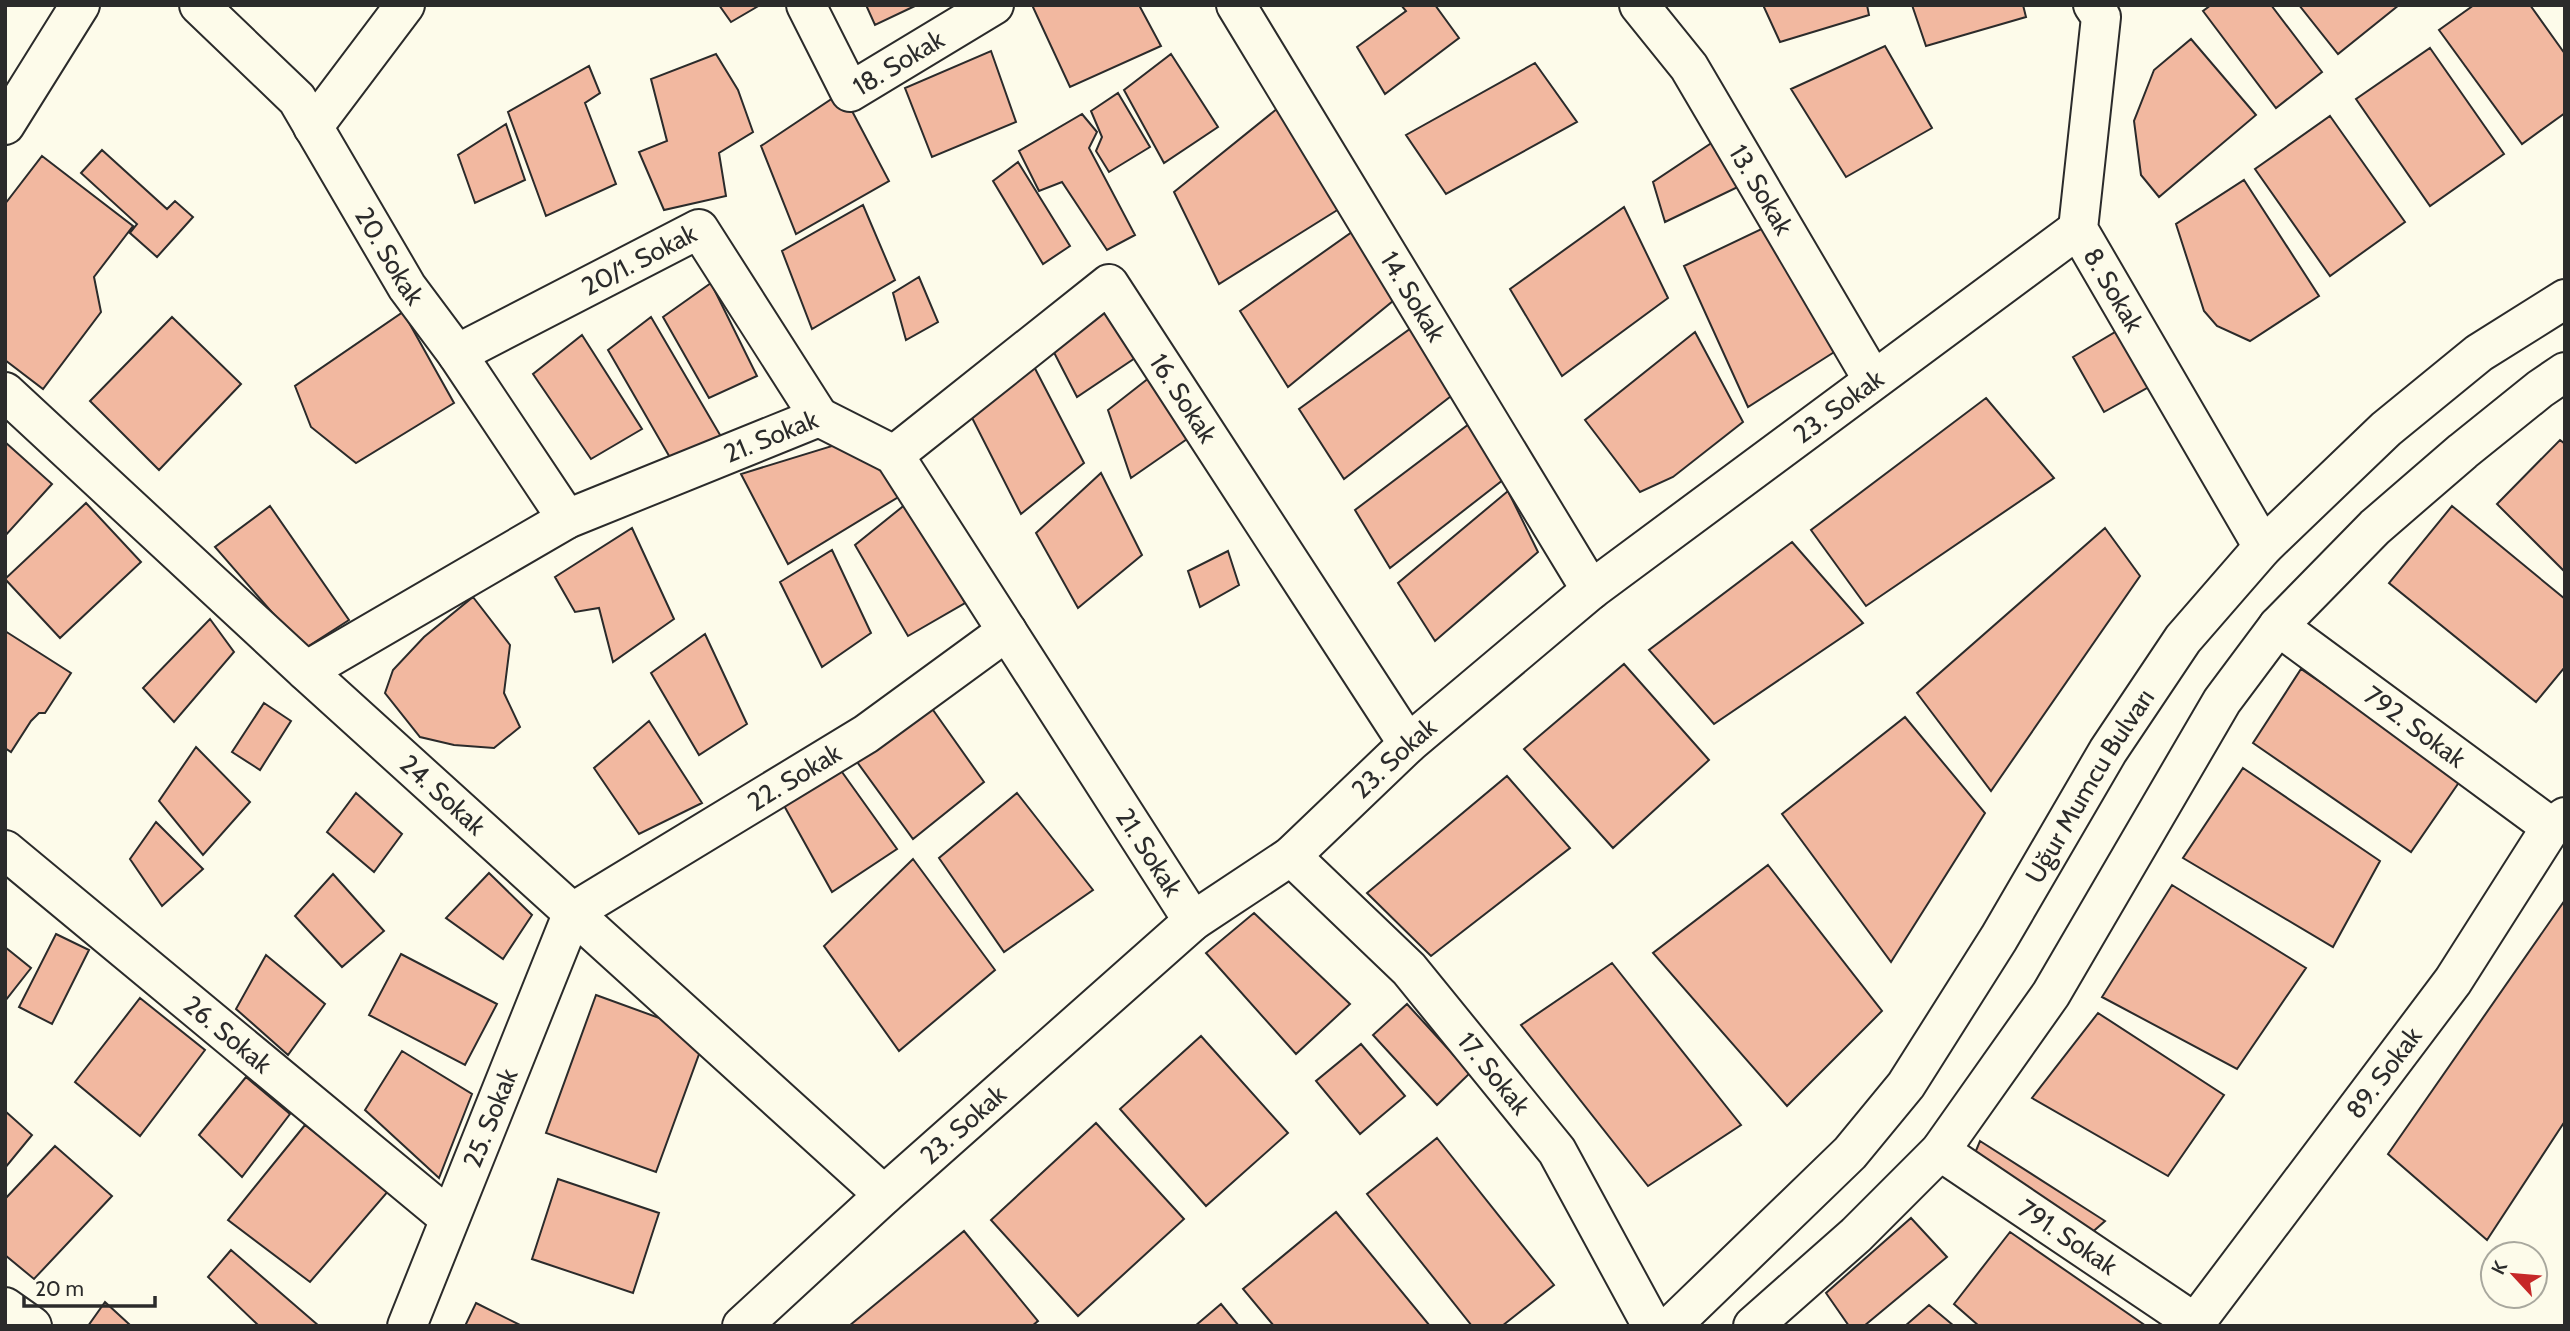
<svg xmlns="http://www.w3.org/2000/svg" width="2570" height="1331" viewBox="0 0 2570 1331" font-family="Cabin,sans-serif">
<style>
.building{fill:#f2b8a0;stroke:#2b2b2b;stroke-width:2}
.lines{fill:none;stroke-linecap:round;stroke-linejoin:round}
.minor-casing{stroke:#2b2b2b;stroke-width:42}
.major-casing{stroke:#2b2b2b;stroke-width:42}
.minor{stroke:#fdfbea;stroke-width:38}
.major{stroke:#fdfbea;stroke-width:38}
.labels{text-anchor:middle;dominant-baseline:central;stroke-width:5;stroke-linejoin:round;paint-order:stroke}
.street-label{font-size:26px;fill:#2b2b2b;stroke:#fdfbea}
</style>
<rect width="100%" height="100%" fill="#fdfbea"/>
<path class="building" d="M719,5H760L731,22Z
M866,5H917L875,25Z
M1032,5H1139L1161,46L1070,87Z
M1401,5H1435L1459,38L1385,94L1357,47L1406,11Z
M1763,5H1867L1869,15L1780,42Z
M1912,5H2023L2026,17L1926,46Z
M2211,5H2271L2322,72L2276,108L2203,11Z
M2299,5H2399L2338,54Z
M2474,5H2530L2565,54V113L2522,144L2439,30Z
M2191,39L2256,115L2159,197L2141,175L2134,121L2154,70Z
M1885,46L1932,128L1846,177L1791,89Z
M2430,48L2504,154L2430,206L2356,99Z
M991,51L1016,122L932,157L905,88Z
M716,54L738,90L753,132L719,153L726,196L664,210L639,152L667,141L651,79Z
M1171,54L1218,127L1164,163L1124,90Z
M1535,63L1577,122L1446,194L1406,135Z
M589,66L600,93L585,103L616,184L546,216L508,112Z
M842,92L889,181L796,234L761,146Z
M1118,93L1150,147L1109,172L1096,151L1102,137L1091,111Z
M1278,108L1339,209L1219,284L1174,192Z
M1082,114L1097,132L1089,148L1135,235L1107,250L1062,182L1039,191L1019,151Z
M2330,116L2405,222L2330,276L2255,169Z
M506,124L525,180L475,203L458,155Z
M1722,136L1744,184L1665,222L1653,182Z
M102,150L167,209L175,201L193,217L157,257L130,233L137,224L81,173Z
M42,156L133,226L94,277L101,312L43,389L5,360V204Z
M1018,162L1070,246L1043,264L993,181Z
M2244,180L2319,296L2250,341L2217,326L2204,311L2176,224Z
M863,205L895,280L812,329L782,251Z
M1624,207L1668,298L1562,376L1510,289Z
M1774,223L1839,349L1748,407L1684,266Z
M1352,232L1399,296L1288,387L1240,311Z
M919,277L938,322L906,340L893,293Z
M711,283L757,376L709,398L663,317Z
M1109,284L1150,348L1077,397L1045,335Z
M403,312L454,403L356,463L311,427L295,386Z
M172,317L241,384L159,470L90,401Z
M651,317L723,440L672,461L608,350Z
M1414,326L1455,393L1344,479L1299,409Z
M2122,328L2154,384L2104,412L2073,357Z
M1695,332L1743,422L1673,477L1640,492L1585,420Z
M582,335L642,429L591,459L533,374Z
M1028,355L1084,463L1021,514L966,406Z
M1154,374L1190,437L1131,478L1108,410Z
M1986,398L2054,478L1866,606L1811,530Z
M1473,421L1508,476L1390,568L1355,510Z
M2560,440L2565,444V572L2497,504Z
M848,441L905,493L788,564L741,474Z
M5,442L52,484L5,536Z
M1101,473L1142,555L1078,608L1036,533Z
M1508,491L1538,552L1435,641L1398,583Z
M912,499L965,603L908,636L855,545Z
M86,503L141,562L60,638L5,579Z
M270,506L349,620L304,649L215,547Z
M2452,506L2565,599V667L2536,702L2389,583Z
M632,528L674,619L613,662L599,608L575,612L555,577Z
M2105,528L2140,576L1991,791L1917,693Z
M1792,542L1863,623L1714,724L1649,650Z
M832,550L871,633L822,667L780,582Z
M1228,551L1239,585L1200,607L1188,571Z
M473,597L510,645L504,693L520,727L494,748L454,745L420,737L385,693L393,670L424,637Z
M210,619L234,652L174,722L143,688Z
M5,631L71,673L45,713H39L31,721L11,752L5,748Z
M705,634L747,724L699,755L651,673Z
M1624,664L1709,760L1613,848L1524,749Z
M2301,669L2462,778L2411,852L2253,743Z
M921,693L984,782L913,839L852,755Z
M264,703L291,721L260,770L232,752Z
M1905,717L1985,813L1891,962L1782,814Z
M649,721L702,803L639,834L594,768Z
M196,747L250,802L203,855L159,801Z
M837,765L897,849L832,892L782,802Z
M2243,768L2380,861L2333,947L2183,858Z
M1507,776L1570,848L1431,956L1367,893Z
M356,793L402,834L374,872L327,832Z
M1017,793L1093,890L1004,952L939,858Z
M156,822L203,869L162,906L130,859Z
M913,859L995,970L899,1051L824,946Z
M1768,865L1882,1011L1787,1106L1653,953Z
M489,873L532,915L503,959L446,918Z
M333,874L384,931L342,967L295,916Z
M2172,885L2306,968L2237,1069L2102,997Z
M2565,900V1121L2487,1240L2388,1154Z
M1254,913L1350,1004L1296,1054L1206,953Z
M56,934L89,950L52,1024L19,1007Z
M5,947L31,968L5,1001Z
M401,954L497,1004L465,1065L369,1015Z
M266,955L325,1004L288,1055L236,1009Z
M1612,963L1741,1125L1648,1186L1521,1025Z
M596,995L706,1035L656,1172L546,1133Z
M140,998L205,1050L140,1136L75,1082Z
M1407,1004L1470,1073L1437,1105L1373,1035Z
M2098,1013L2224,1095L2168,1176L2032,1098Z
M1201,1036L1288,1133L1206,1206L1120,1109Z
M1361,1044L1405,1096L1360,1134L1316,1081Z
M402,1051L472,1094L439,1178L365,1110Z
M246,1077L290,1114L242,1177L199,1135Z
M5,1111L32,1135L5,1168Z
M1096,1123L1184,1219L1078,1316L991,1220Z
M305,1125L390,1189L310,1282L228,1220Z
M1437,1138L1554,1285L1502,1326H1472L1367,1194Z
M1980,1141L2105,1221L2065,1256L1963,1182Z
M55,1146L112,1196L34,1279L5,1255V1199Z
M558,1179L659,1213L633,1293L532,1259Z
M1336,1212L1430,1326H1274L1243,1289Z
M1911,1218L1947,1257L1864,1326H1849L1826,1293Z
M964,1231L1038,1321L1032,1326H849Z
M2010,1232L2146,1326H1979L1954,1304Z
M231,1250L319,1326H259L208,1277Z
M105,1302L130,1325V1326H88Z
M476,1303L522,1326H465Z
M1221,1304L1239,1326H1195Z
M1929,1305L1954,1326H1905Z"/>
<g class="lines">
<defs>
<g id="minor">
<path id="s1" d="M199,5L297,99L407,287L457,354L567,519"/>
<path id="s2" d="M806,5L850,92L994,5"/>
<path id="s3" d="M1236,5L1591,590"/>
<path id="s4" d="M1639,5L1689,67L1873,380"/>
<path id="s5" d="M2093,5L2101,17L2078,229L2263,547"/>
<path d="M313,127L405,5"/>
<path id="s6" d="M457,354L699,229L819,417"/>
<path id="s7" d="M5,392L306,671L884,1195"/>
<path id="s8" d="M894,455L1109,284L1408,744"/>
<path id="s9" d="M2278,626L2551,827"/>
<path id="s10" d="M306,671L567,519L819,417L894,455L1193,921"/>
<path id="s11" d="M5,850L449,1218"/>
<path id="s12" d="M1291,856L1409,969L1557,1151L1652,1326"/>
<path id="s13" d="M1940,1151L2195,1323"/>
<path d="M5,1307L32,1326"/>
<path id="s14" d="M407,1326L573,912L866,734L1007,631"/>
<path id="s15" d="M742,1326L884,1195L1193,921L1291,856L1408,744L1591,590L2078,229"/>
<path id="s16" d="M2193,1326L2453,981L2551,827L2565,817"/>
</g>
<g id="major">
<path d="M5,125L80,5"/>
<path id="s17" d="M1671,1326L1850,1153L1906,1085L1999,938L2108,751L2183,639L2263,547L2386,429L2479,353L2565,299"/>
<path d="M1753,1326L1856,1235L1940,1151L2051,994L2222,701L2278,626L2375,527L2463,451L2540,389L2565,372"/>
</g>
</defs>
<use href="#minor" class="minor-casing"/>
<use href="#major" class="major-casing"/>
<use href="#minor" class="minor"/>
<use href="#major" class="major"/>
</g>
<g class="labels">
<g class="street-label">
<text stroke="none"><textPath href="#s2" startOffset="154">18. Sokak</textPath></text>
<text stroke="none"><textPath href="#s4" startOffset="222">13. Sokak</textPath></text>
<text stroke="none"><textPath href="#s1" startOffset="318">20. Sokak</textPath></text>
<text stroke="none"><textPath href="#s6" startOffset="205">20/1. Sokak</textPath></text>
<text stroke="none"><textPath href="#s5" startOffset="298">8. Sokak</textPath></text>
<text stroke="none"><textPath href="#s3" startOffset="341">14. Sokak</textPath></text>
<text stroke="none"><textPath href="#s8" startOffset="411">16. Sokak</textPath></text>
<text stroke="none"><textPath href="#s15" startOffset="1433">23. Sokak</textPath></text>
<text stroke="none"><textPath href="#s10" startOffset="522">21. Sokak</textPath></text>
<text stroke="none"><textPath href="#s9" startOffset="170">792. Sokak</textPath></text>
<text stroke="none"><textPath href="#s15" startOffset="866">23. Sokak</textPath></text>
<text stroke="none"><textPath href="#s14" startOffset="705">22. Sokak</textPath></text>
<text stroke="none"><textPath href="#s17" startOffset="688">Uğur Mumcu Bulvarı</textPath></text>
<text stroke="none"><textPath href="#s7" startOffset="595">24. Sokak</textPath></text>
<text stroke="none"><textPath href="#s10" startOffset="1130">21. Sokak</textPath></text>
<text stroke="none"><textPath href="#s11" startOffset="289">26. Sokak</textPath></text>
<text stroke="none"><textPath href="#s12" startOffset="298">17. Sokak</textPath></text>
<text stroke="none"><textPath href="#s16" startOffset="317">89. Sokak</textPath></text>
<text stroke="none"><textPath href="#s14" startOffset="224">25. Sokak</textPath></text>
<text stroke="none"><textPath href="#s15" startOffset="299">23. Sokak</textPath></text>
<text stroke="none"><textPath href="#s13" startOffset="154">791. Sokak</textPath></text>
</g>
</g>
<rect width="2570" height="1331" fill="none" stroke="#2b2b2b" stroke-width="14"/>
<g transform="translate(2514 1275) rotate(296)"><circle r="33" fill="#fdfbea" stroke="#a9a89e" stroke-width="2"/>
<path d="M0-5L12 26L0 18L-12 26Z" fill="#c62828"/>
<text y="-10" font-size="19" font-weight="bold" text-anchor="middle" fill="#2b2b2b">K</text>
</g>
<path d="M24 1296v10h131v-10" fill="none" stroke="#2b2b2b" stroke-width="3.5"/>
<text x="35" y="1296" font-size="21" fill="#2b2b2b" stroke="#fdfbea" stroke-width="5" paint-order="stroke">20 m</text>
</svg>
